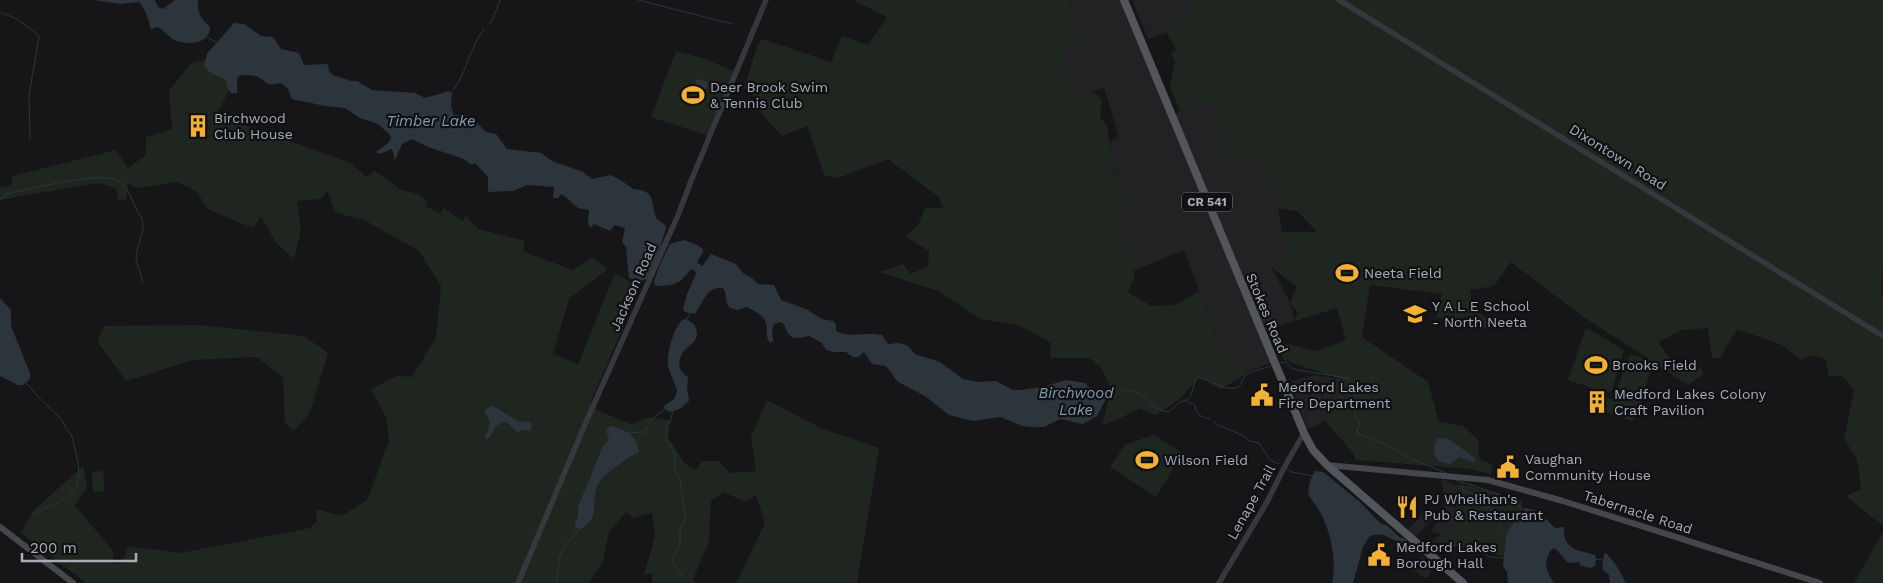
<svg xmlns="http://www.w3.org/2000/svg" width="1883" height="583" viewBox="0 0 1883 583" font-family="'Work Sans',sans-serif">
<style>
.built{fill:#222225}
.green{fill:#1e261f}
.water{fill:#2c353c}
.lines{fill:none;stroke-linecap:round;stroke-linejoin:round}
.stream{stroke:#2c353c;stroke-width:1}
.tertiary{stroke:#37383d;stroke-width:5.5}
.secondary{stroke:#45474d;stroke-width:6}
.primary{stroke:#53555c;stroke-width:8}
.labels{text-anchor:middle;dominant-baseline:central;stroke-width:4.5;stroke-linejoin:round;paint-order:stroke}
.shield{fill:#111113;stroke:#7b7e86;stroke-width:1}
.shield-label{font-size:12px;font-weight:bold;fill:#a8adb8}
.poi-label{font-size:14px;fill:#a8adb8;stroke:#111113;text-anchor:start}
.street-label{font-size:14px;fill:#a8adb8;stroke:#111113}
.water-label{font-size:15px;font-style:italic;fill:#7f9bb3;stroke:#111113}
</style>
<rect width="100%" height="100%" fill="#161618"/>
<path class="built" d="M1070,0H1124L1274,361L1249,372L1236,364L1221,350L1184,250L1133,271L1118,222L1134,206L1120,192L1115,174L1110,142L1119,137L1104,88L1072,99L1063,53L1083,41L1073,16Z
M1132,0H1185L1192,6L1190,17L1179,18L1167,33L1148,39Z
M1211,100L1229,134L1217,161L1235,154L1257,163L1278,186V206L1282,232L1290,256L1272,268L1290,303L1295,321L1266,330L1175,114Z
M1314,375L1343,380L1325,421L1308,429L1289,382Z
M1442,479L1455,485L1456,525L1445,536L1431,531L1445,513Z
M1427,508L1436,514L1416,536L1408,530Z"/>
<path class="green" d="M853,0H1070L1073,16L1083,41L1063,53L1072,98L1094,92L1102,99L1100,117L1107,125L1115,174L1120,192L1134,206L1118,222L1135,276L1128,292L1151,306L1176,305L1199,291L1221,350L1232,347L1236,364L1249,372L1221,389L1199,377L1182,397L1156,415L1140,409L1102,426L1111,388L1102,369L1089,358H1050L1051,343L1021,326L980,319L938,291L879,272L903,264L911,274L928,266L929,251L905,236L918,225L925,208H943L939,197L888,159L838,178L825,176L807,126L782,136L756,108L753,90L744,88L758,44L763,39L831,62L842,36L868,45L887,17Z
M1185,0H1883V267L1882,292L1872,301L1883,293V526L1846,496L1861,489L1857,459L1844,439L1854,390L1842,376L1829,377L1825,359L1813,355L1801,360L1782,345L1737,329L1720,358H1712L1708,328L1682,330L1658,342L1678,369L1700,367L1704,374L1688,385L1654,363L1633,421L1600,410L1603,401L1600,400L1601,396L1613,400L1630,354L1650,360L1582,316L1511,262L1494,286L1470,290L1472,308L1493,322L1488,329L1436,317L1442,294L1370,285L1362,337L1428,382L1439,422L1463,426L1479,441V459L1492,464L1491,474L1471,469L1355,460L1354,454L1325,421L1343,380L1284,360L1278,346L1281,343L1317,351L1346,340L1337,308L1295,321L1298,312L1290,303L1297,287L1272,268L1290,256L1282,232H1317L1297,211L1278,208V186L1257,163L1236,154L1216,161L1228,133L1211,101L1180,112L1170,87L1175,61L1171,54L1176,49L1167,33L1179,18L1190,17L1192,6Z
M676,51L705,59L736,72L709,136L651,117Z
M214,58L240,70L216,115L351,163L366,177L375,171L401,190L419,194L428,201L425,206L440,213L444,208L463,221L466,215L478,229L524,241V252L573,270L593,257L608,269L569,299L553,354L578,364L615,273L640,288L591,401L597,410L631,424L650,417L671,421L668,437L685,464L696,470L702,461H719L730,473L756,471L751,437L767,400L821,428L879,448L857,583H736L765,523L756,495L746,502L723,492L711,501L709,542L693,579L695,583H652V573L644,575L655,536L652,513L633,518L626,512L609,532L603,562L589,583H86L21,533L33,511L83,466L87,488L75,506L114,552L112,564L122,563L128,546L180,553L310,528L317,521L316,509L342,516L367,500L389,441L386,417L371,389L397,376L412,377L436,337L441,286L419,251L364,220L336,213L327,191L321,199L297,201L301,230L294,259L276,243L261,216L254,227L242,224L208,209L196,191L177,182L137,188L128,183L126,199L119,201L116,188L97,183L0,200V187L12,185V176L116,150L128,168L146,155V137L172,129L169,91L191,63Z
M197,325L304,336L328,353L310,413L294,431L285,423L283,378L257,357L193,360L126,381L97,341L104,326Z
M1589,329L1624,350L1612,390L1606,393L1568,380L1585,330Z
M1154,435L1183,453L1156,497L1110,467L1126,444Z
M103,471L105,491L93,492L92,472Z
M1455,485L1469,486L1522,500V511L1507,533L1505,557L1466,547H1435L1430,542L1456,525Z
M1883,532V583H1854Z
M1422,557L1431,563L1432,568L1428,577L1425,578L1411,569V566Z"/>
<path class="water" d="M93,0H155L158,7L163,9L175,0H198C198,16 200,16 210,27C210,44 187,46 174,40C168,36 164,31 158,27L150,29C150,21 145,8 139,2L121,4Z
M234,23L244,24L261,36L273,37L281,49L299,53L304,65L328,64L329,71L333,75L351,81H357L372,90L415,93L425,98L449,91L452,93L451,107L454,115H466L473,119L486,132L496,134L507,149L541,153L552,161L583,172L592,179L611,175L622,181L633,189L641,190L648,193L651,197L656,218L665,225L666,228L657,258L647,279L639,282L629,278L626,247L622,242L625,228L615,225L610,231L594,224L592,227L589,226L588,222L589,210L578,208L562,194L558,198H553L554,187L527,185L513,191L488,192V177L476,164L474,163L472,165L464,159L428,147L412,139L402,144L395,160L392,149L380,154L376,152L388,143L391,138L389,134L378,124L360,118L345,108L325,106L292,99L288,89L281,83C264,86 271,84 258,77C253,75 246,75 240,75L237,79V93H231L228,89L226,80L209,72L204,66L207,54Z
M696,79L708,82L707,89H701L699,95L689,92V87H694Z
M684,240L697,245L703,249V252L697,262L702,266L711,254L736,264L743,273L752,278L758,284L774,285L781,300L806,309L822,319L833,321L836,325V331C851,339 867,331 882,335L888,344L899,343L908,346L915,354L940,362L963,379L978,382L996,381L1013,390H1020L1042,387L1066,380L1085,383L1097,396L1105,397V401L1097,416L1083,424L1060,419L1044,427H1032L1023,426L1000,417L973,421L949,415L925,396L898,382L886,366L872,364L864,352L858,357H853L846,352H833L826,350L822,343L809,336C793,340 789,339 784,324L780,322C769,324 773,332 773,341L770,343C765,336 768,330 766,323C763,314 754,311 747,307L737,310L730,308C723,300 728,294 723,288C707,286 702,304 695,314L685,312L683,309L687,294L697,272L691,269C679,284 677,285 658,286L655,285L654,281L662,260L670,244Z
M0,298L11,310V326L30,373V379L23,385H18L0,376Z
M686,319L694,324C703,342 689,343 682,354C676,364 680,372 688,377L687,388L689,401L680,409L670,412L664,408V406L674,399L677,392C676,382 669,374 668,365C667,352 673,330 682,320Z
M493,406L518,421L530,422L532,426L530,431L524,430L517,432L507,422H504L496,426L491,436L486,440L485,437L488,430L490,421L485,414V410Z
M610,426C624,428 638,436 639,452C629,457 602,475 598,484C589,503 603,515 580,530L575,527V522L578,517V507L603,446L609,439L606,431Z
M1443,438C1451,438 1467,453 1475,458V462H1471L1460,457L1450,464L1438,461C1433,454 1433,446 1437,439Z
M1315,471L1323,472L1328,476L1360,502L1380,523L1388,526L1399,537L1407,540L1406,543C1392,543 1384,529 1369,537L1363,547L1353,583H1332C1337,561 1331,533 1321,514C1318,507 1312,501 1308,494L1310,481Z
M1525,508L1538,511L1555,528L1564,527C1563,550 1577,550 1595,555L1596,559L1595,566L1590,568L1581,566L1579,562L1568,563L1555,548L1551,550C1542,564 1547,571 1554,583H1508L1507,572L1503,566L1506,537L1509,529Z
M1606,553L1616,565L1626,583H1610L1609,575L1602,569L1604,554Z"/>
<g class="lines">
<path class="stream" d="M638,0L733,24
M0,12L17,19L37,34L39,37L29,95L30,139
M489,24L492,21L500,0
M206,37L216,42
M451,93C467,74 470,46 484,29
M0,199L7,194C28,189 95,173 114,179C129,184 131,201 138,212C139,214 141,216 142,219C146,231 137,244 136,256C136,265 142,273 142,282
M686,320L690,313
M1279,363L1286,362L1291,368L1297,370L1348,378L1357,401L1355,417L1360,424L1357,429L1358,434L1389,446L1407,457L1446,473
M26,383C36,396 49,407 60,418C65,423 65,430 71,434C86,488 83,493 32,514
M1105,399C1117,399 1118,391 1127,390C1145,390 1151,411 1168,412L1179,403L1190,398L1196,378C1207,376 1220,391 1235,388C1242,387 1241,381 1245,376C1250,371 1264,369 1271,366
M1186,401L1195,405C1196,414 1200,417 1210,419
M673,411L670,422L666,426V440L670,445L675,455L674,467L680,479L685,515V520L680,529V544L672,561L683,577
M1213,421L1218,425L1244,436L1249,441L1259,443L1270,460L1279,464
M627,433L645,432L651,419L666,409
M1286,469L1292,472L1313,476
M1453,479L1507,497L1524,510
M1462,483L1463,490L1475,495L1483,508L1490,507C1494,518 1498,526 1508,533
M1407,542L1415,546
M1429,546L1451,544L1476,549L1490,557L1505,558
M1595,559L1604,560
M556,583C559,572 557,560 562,550C566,542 574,538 578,530"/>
<path class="tertiary" d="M1339,0L1883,336
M518,583L586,422L679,213L691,181L766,0
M1219,583L1267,502L1285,466L1304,433"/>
<path class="secondary" d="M1327,465L1488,480L1563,501L1820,583
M0,527L73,583"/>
<path class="primary" d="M1124,0L1304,433L1313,450L1327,465L1463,583"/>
</g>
<defs>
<symbol id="stadium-bare" viewBox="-9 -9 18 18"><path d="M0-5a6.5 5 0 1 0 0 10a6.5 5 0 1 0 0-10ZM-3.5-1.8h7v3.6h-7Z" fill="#f2b134" stroke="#111113" stroke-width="2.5" paint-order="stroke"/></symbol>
<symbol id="building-bare" viewBox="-9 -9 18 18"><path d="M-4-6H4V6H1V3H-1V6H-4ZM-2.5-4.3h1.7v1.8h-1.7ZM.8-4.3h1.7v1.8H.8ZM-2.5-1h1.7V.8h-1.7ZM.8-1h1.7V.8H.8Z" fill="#f2b134" stroke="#111113" stroke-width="2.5" paint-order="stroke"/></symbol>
<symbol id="school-bare" viewBox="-9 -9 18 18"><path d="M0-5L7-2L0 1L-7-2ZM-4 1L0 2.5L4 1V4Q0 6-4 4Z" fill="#f2b134" stroke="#111113" stroke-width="2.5" paint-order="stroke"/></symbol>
<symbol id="civic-bare" viewBox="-9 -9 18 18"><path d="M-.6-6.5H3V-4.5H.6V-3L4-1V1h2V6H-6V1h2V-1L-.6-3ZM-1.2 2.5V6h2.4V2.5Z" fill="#f2b134" stroke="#111113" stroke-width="2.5" paint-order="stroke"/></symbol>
<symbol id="restaurant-bare" viewBox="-9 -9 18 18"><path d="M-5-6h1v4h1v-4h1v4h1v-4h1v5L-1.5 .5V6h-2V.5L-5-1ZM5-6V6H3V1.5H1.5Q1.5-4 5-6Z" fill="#f2b134" stroke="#111113" stroke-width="2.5" paint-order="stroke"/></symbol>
</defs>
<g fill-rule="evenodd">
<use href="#stadium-bare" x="677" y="79" width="32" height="32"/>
<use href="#building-bare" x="182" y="110" width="32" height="32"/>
<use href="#stadium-bare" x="1331" y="257" width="32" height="32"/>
<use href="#school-bare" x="1399" y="298" width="32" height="32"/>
<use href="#stadium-bare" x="1580" y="349" width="32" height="32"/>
<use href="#civic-bare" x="1246" y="379" width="32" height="32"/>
<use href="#building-bare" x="1581" y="386" width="32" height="32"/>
<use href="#stadium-bare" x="1131" y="444" width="32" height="32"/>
<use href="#civic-bare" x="1492" y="451" width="32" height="32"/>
<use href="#restaurant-bare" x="1391" y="491" width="32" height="32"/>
<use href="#civic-bare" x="1363" y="539" width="32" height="32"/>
</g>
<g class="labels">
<rect class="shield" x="1182" y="192.5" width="50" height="19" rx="4"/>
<g class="shield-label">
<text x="1207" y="202">CR 541</text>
</g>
<g class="poi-label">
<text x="710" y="87">Deer Brook Swim<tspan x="710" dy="16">&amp; Tennis Club</tspan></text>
<text x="214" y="118">Birchwood<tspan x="214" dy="16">Club House</tspan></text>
<text x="1364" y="273">Neeta Field</text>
<text x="1432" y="306">Y A L E School<tspan x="1432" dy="16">- North Neeta</tspan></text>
<text x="1612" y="365">Brooks Field</text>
<text x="1278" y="387">Medford Lakes<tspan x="1278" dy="16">Fire Department</tspan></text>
<text x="1614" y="394">Medford Lakes Colony<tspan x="1614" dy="16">Craft Pavilion</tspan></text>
<text x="1525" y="459">Vaughan<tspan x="1525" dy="16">Community House</tspan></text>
<text x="1164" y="460">Wilson Field</text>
<text x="1424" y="499">PJ Whelihan's<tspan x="1424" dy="16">Pub &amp; Restaurant</tspan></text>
<text x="1396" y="547">Medford Lakes<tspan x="1396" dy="16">Borough Hall</tspan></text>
</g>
<g class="street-label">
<text transform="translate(1618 157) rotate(32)">Dixontown Road</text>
<text transform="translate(633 287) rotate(-66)">Jackson Road</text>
<text transform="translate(1267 313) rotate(67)">Stokes Road</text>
<text transform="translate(1251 502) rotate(-61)">Lenape Trail</text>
<text transform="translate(1638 512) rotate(18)">Tabernacle Road</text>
</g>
<g class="water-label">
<text x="431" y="121">Timber Lake</text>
<text x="1076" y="393">Birchwood<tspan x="1076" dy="17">Lake</tspan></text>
</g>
</g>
<path d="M22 553v8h114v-8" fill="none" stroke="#a8adb8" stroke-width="2.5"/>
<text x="30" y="553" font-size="15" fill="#a8adb8" stroke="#111113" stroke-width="4" paint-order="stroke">200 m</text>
</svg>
